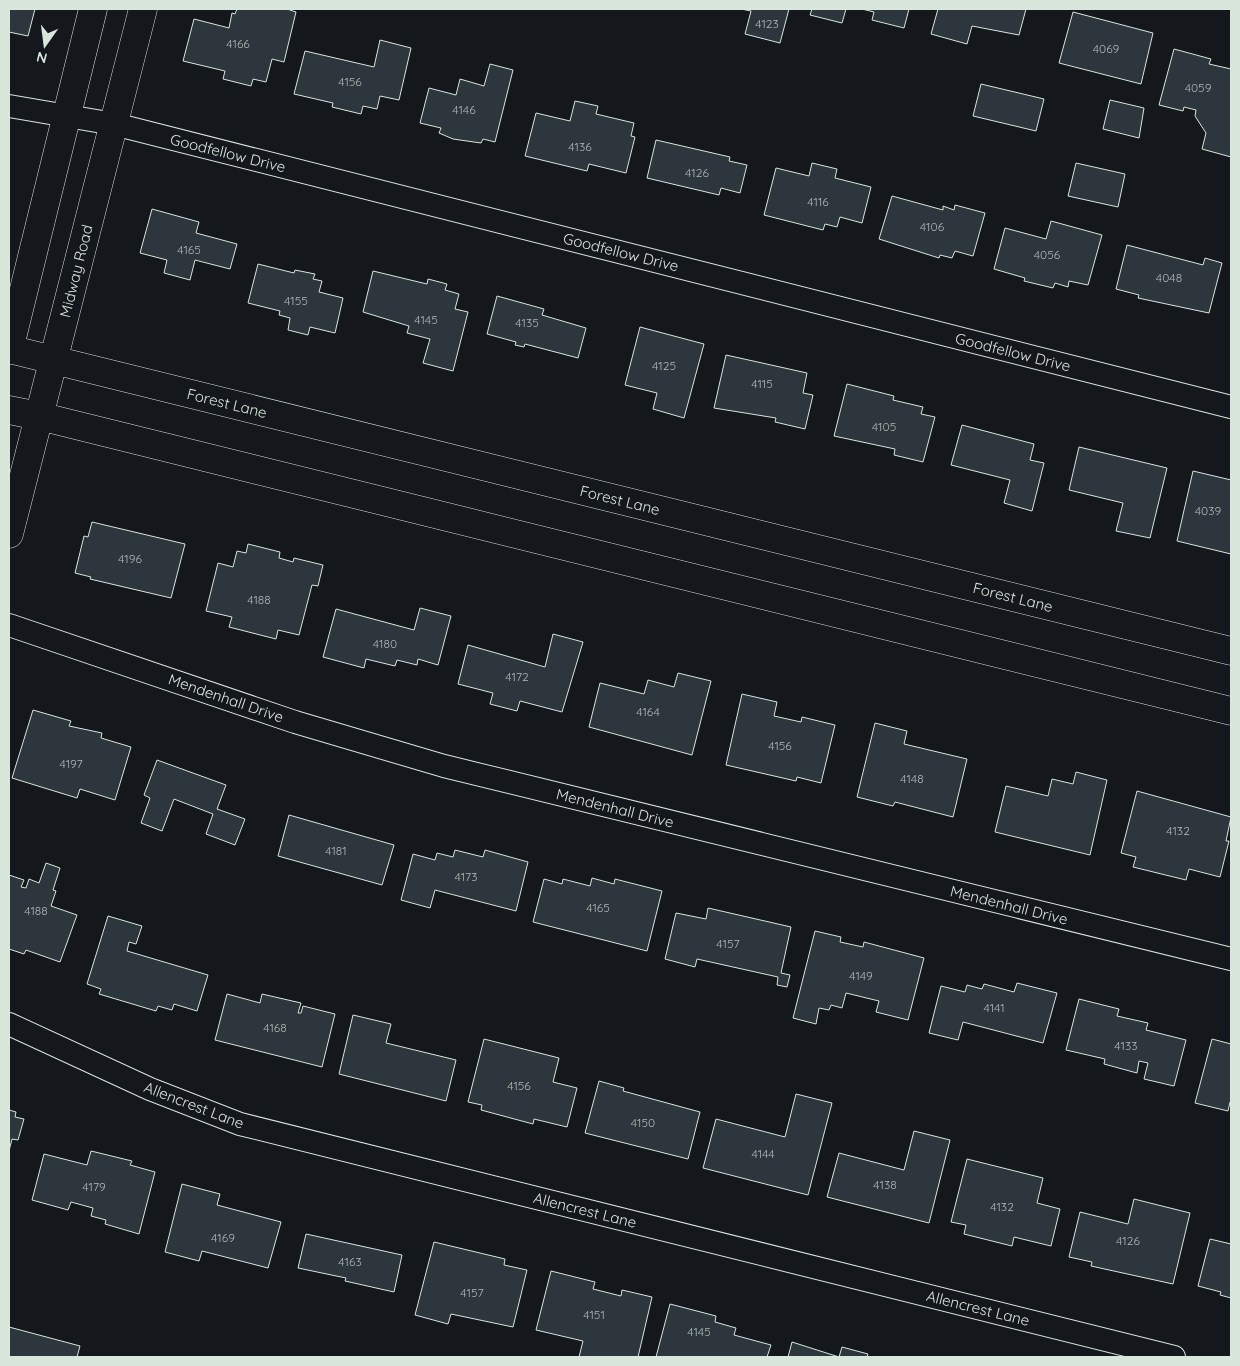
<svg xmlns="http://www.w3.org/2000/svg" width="1240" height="1366" viewBox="0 0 1240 1366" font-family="Quicksand,sans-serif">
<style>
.building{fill:#2c363c;stroke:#d8e6dc}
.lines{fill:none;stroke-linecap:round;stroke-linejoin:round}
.street-casing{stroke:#d8e6dc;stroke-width:24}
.secondary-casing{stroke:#d8e6dc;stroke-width:29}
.street{stroke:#14181c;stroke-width:22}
.secondary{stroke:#14181c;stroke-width:28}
.labels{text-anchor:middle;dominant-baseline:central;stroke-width:4;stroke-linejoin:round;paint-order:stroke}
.number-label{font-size:12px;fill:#adbab4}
.street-label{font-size:15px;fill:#d8e6dc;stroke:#14181c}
</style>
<rect width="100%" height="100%" fill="#14181c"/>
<path class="building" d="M9,9H35L28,36L9,32Z
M237,9H287L296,12L284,62L272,59L266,82L253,79L251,86L223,79L225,71L183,61L194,19L229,28L232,13L235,14Z
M741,9H789L780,43L745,34L751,11Z
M812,9H846L842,23L810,15Z
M862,9H909L904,28L872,20L874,12Z
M938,9H1026L1019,35L972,26L967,44L931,34Z
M1073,12L1153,33L1141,84L1059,63Z
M380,40L411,48L399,100L380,96L377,109L363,106L361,114L332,107L333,103L294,94L305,51L374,67Z
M1174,49L1211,59L1209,64L1231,69V157L1202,149L1206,133L1195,116L1196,110L1184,107L1183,111L1159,105Z
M490,64L513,70L495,142L483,139L481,143L453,139L439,133L441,128L420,123L429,88L456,95L460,79L484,86Z
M981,84L1044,99L1036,131L973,116Z
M1110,100L1144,108L1139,138L1103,129Z
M575,101L598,106L596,114L634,123L631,136L635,137L626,173L589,164L587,171L525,156L536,113L570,121Z
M656,140L730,157L729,161L747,165L740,193L721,188L719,195L647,178Z
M812,163L837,169L835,178L871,187L862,223L840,217L837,227L825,224L823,230L764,215L776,168L809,176Z
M1076,163L1125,174L1118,207L1068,196Z
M892,196L943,210V206L954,210L955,205L985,213L973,256L955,251L952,258L940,255L939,258L879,239Z
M152,209L199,222L196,233L237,244L230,269L195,260L190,280L164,273L167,260L140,253Z
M1051,221L1102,235L1088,285L1069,281L1068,287L1055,283L1053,288L1024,281L1025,278L994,269L1005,228L1046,239Z
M1127,245L1203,265L1205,258L1222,263L1209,313L1138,298L1139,295L1116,289Z
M258,264L294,273L295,270L315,274L313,279L322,281L319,292L343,298L335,333L310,327L308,335L288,330L290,318L279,315L280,311L248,303Z
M373,271L427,284L428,279L447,284L445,290L459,294L455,309L468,312L453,371L423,363L430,339L407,333L409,326L363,312Z
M497,296L544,309L542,315L586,328L578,358L525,344L524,347L515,345L516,342L487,334Z
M640,327L704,344L684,418L653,409L657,393L625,385Z
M726,355L807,373L803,393L813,395L805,429L775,422L776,418L714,408Z
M847,384L894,396L893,400L923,407L921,414L935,417L923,462L894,455L895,449L834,436Z
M962,425L1034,444L1030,460L1044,463L1032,511L1004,503L1010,480L951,465Z
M1079,447L1167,468L1150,538L1116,531L1123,503L1069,490Z
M1193,471L1231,480V554L1177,541Z
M92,522L185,544L171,598L90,579L91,577L75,573L84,536L88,537Z
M248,544L280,552L279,558L293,562L294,558L323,565L318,586L312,585L299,635L278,630L276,639L229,627L232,617L206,611L218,563L233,567L237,551L246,553Z
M420,608L451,616L438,665L418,659L417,665L397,660L395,666L366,659L364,668L323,657L336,609L414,630Z
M553,634L583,642L562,712L520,701L517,711L490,704L493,693L458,684L468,645L545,667Z
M678,673L711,681L692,755L589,727L600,683L644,694L648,680L674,687Z
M742,694L777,702L774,716L801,722L802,717L835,725L821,783L797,777L796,781L726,765Z
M33,710L71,721L69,726L102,733L101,738L131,747L115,800L80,789L77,798L12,778Z
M875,723L907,731L904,744L967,759L953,817L895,802L893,806L857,797Z
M157,760L226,785L217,809L245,819L235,845L206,834L213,814L174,799L162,831L141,823L150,798L144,795Z
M1076,772L1107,780L1090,855L995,832L1006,786L1048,796L1052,779L1073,784Z
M1137,791L1231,817L1226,841H1229L1220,877L1189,869L1186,880L1133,867L1136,857L1121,853Z
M289,815L394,845L382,885L278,856Z
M455,850L483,857L485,850L528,862L516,911L435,890L430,908L401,900L413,854L435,860L437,853L453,857Z
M46,863L60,868L53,890L56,891L51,906L77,915L60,962L26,950L24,954L9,949V875L24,880L21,887L26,888L29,879L39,883Z
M592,878L614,884L615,879L662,891L647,951L533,922L544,879L562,884L563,879L590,886Z
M708,908L791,927L781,973L790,975L787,987L777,985L778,977L697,959L695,967L665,959L676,913L706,919Z
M108,916L142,926L136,944L129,942L127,951L208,975L197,1011L174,1004L172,1010L158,1006L156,1011L99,994L101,989L87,984Z
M815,931L841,937L840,942L863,947L864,942L924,958L908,1020L876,1012L879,1001L846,993L842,1008L831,1005L829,1010L819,1008L816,1024L793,1018Z
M1017,983L1057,993L1043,1043L963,1022L958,1040L929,1033L941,986L965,992L967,985L982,989L984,984L1014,992Z
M227,994L260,1003L262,994L301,1003L298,1013H301L303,1006L335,1014L322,1067L215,1040Z
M1079,999L1119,1009L1117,1016L1148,1023L1146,1030L1186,1040L1174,1086L1144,1079L1148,1063L1139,1061L1137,1073L1104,1064L1105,1059L1066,1050Z
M353,1015L391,1024L386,1043L456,1060L446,1101L339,1074Z
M484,1039L559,1058L553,1082L577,1088L567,1127L534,1119L533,1124L481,1110L482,1105L468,1102Z
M1212,1039L1231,1044V1102H1230L1228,1111L1195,1103Z
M599,1081L624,1088L623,1091L700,1112L688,1159L585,1133Z
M796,1094L832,1103L808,1195L703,1168L716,1119L785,1137Z
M9,1110L16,1112L15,1117L24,1119L18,1140L12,1139L9,1151Z
M914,1131L950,1140L929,1223L827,1197L839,1153L904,1170Z
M91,1151L132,1161L130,1165L155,1172L139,1234L105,1224L106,1220L91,1216L93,1208L71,1202L68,1210L32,1200L44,1154L87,1165Z
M967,1159L1043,1178L1037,1203L1060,1209L1051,1246L1014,1237L1012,1246L964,1234L966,1225L951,1222Z
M182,1184L220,1194L217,1205L281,1222L268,1268L202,1251L199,1261L165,1252Z
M1134,1199L1190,1213L1173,1284L1091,1266L1092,1262L1069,1257L1080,1212L1128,1224Z
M306,1234L402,1255L394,1292L345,1281L346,1278L298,1268Z
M1210,1239L1231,1244V1298L1220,1295L1221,1292L1198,1286Z
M434,1242L505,1259L504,1265L527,1270L513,1327L451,1314L448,1324L415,1315Z
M551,1271L595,1282L593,1289L621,1296L622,1290L652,1297L638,1357H579L583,1341L536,1330Z
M670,1304L716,1316L715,1322L736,1328L734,1335L771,1345L767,1357H656Z
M9,1327L80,1346L77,1357H9Z
M792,1342L839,1357H788Z
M842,1347L868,1354L867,1357H839Z"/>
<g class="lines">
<defs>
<path id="street" d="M9,106L114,124L1231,407
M9,625L295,722L444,766L1231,959
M9,1024L150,1089L240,1124L1174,1357"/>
<path id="secondary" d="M9,349L1231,651
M9,350L93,9
M9,410L39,416L1231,711
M9,534L143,9"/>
</defs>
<use href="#street" class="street-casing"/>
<use href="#secondary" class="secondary-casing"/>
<use href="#street" class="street"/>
<use href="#secondary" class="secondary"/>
</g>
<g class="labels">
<g class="number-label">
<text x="767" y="23">4123</text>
<text x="238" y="43">4166</text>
<text x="1106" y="48">4069</text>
<text x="350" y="81">4156</text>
<text x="1198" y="87">4059</text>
<text x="464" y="109">4146</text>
<text x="580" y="146">4136</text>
<text x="697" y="172">4126</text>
<text x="818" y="201">4116</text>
<text x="932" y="226">4106</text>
<text x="189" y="249">4165</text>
<text x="1047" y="254">4056</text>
<text x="1169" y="277">4048</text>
<text x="296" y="300">4155</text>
<text x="426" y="319">4145</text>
<text x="527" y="322">4135</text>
<text x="664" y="365">4125</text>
<text x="762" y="383">4115</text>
<text x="884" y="426">4105</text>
<text x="1208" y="510">4039</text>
<text x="130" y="558">4196</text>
<text x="259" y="599">4188</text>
<text x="385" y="643">4180</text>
<text x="517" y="676">4172</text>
<text x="648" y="711">4164</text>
<text x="780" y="745">4156</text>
<text x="71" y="763">4197</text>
<text x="912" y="778">4148</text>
<text x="1178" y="830">4132</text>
<text x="336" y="850">4181</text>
<text x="466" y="876">4173</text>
<text x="598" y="907">4165</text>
<text x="36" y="910">4188</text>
<text x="728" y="943">4157</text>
<text x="861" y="975">4149</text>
<text x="994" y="1007">4141</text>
<text x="275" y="1027">4168</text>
<text x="1126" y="1045">4133</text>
<text x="519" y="1085">4156</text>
<text x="643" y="1122">4150</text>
<text x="763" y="1153">4144</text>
<text x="885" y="1184">4138</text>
<text x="94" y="1186">4179</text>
<text x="1002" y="1206">4132</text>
<text x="223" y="1237">4169</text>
<text x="1128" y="1240">4126</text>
<text x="350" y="1261">4163</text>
<text x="472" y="1292">4157</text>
<text x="594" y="1314">4151</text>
<text x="699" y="1331">4145</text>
</g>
<g class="street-label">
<text transform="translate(228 153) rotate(14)">Goodfellow Drive</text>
<text transform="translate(621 252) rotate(14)">Goodfellow Drive</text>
<text transform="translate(76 271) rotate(-76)">Midway Road</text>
<text transform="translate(1013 352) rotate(14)">Goodfellow Drive</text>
<text transform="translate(227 403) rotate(14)">Forest Lane</text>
<text transform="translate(620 500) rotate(14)">Forest Lane</text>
<text transform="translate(1013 597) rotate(14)">Forest Lane</text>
<text transform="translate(226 698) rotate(19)">Mendenhall Drive</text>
<text transform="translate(615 808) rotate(14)">Mendenhall Drive</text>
<text transform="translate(1009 905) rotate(14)">Mendenhall Drive</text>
<text transform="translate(194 1105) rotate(21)">Allencrest Lane</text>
<text transform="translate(585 1210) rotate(14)">Allencrest Lane</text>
<text transform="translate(978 1308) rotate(14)">Allencrest Lane</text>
</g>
</g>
<rect width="1240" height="1366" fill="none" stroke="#d8e6dc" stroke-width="20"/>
<g transform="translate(45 45) rotate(194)" stroke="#14181c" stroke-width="4" paint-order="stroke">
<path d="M0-4L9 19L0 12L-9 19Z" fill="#d8e6dc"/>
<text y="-8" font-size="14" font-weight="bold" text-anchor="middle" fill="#d8e6dc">N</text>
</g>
</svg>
